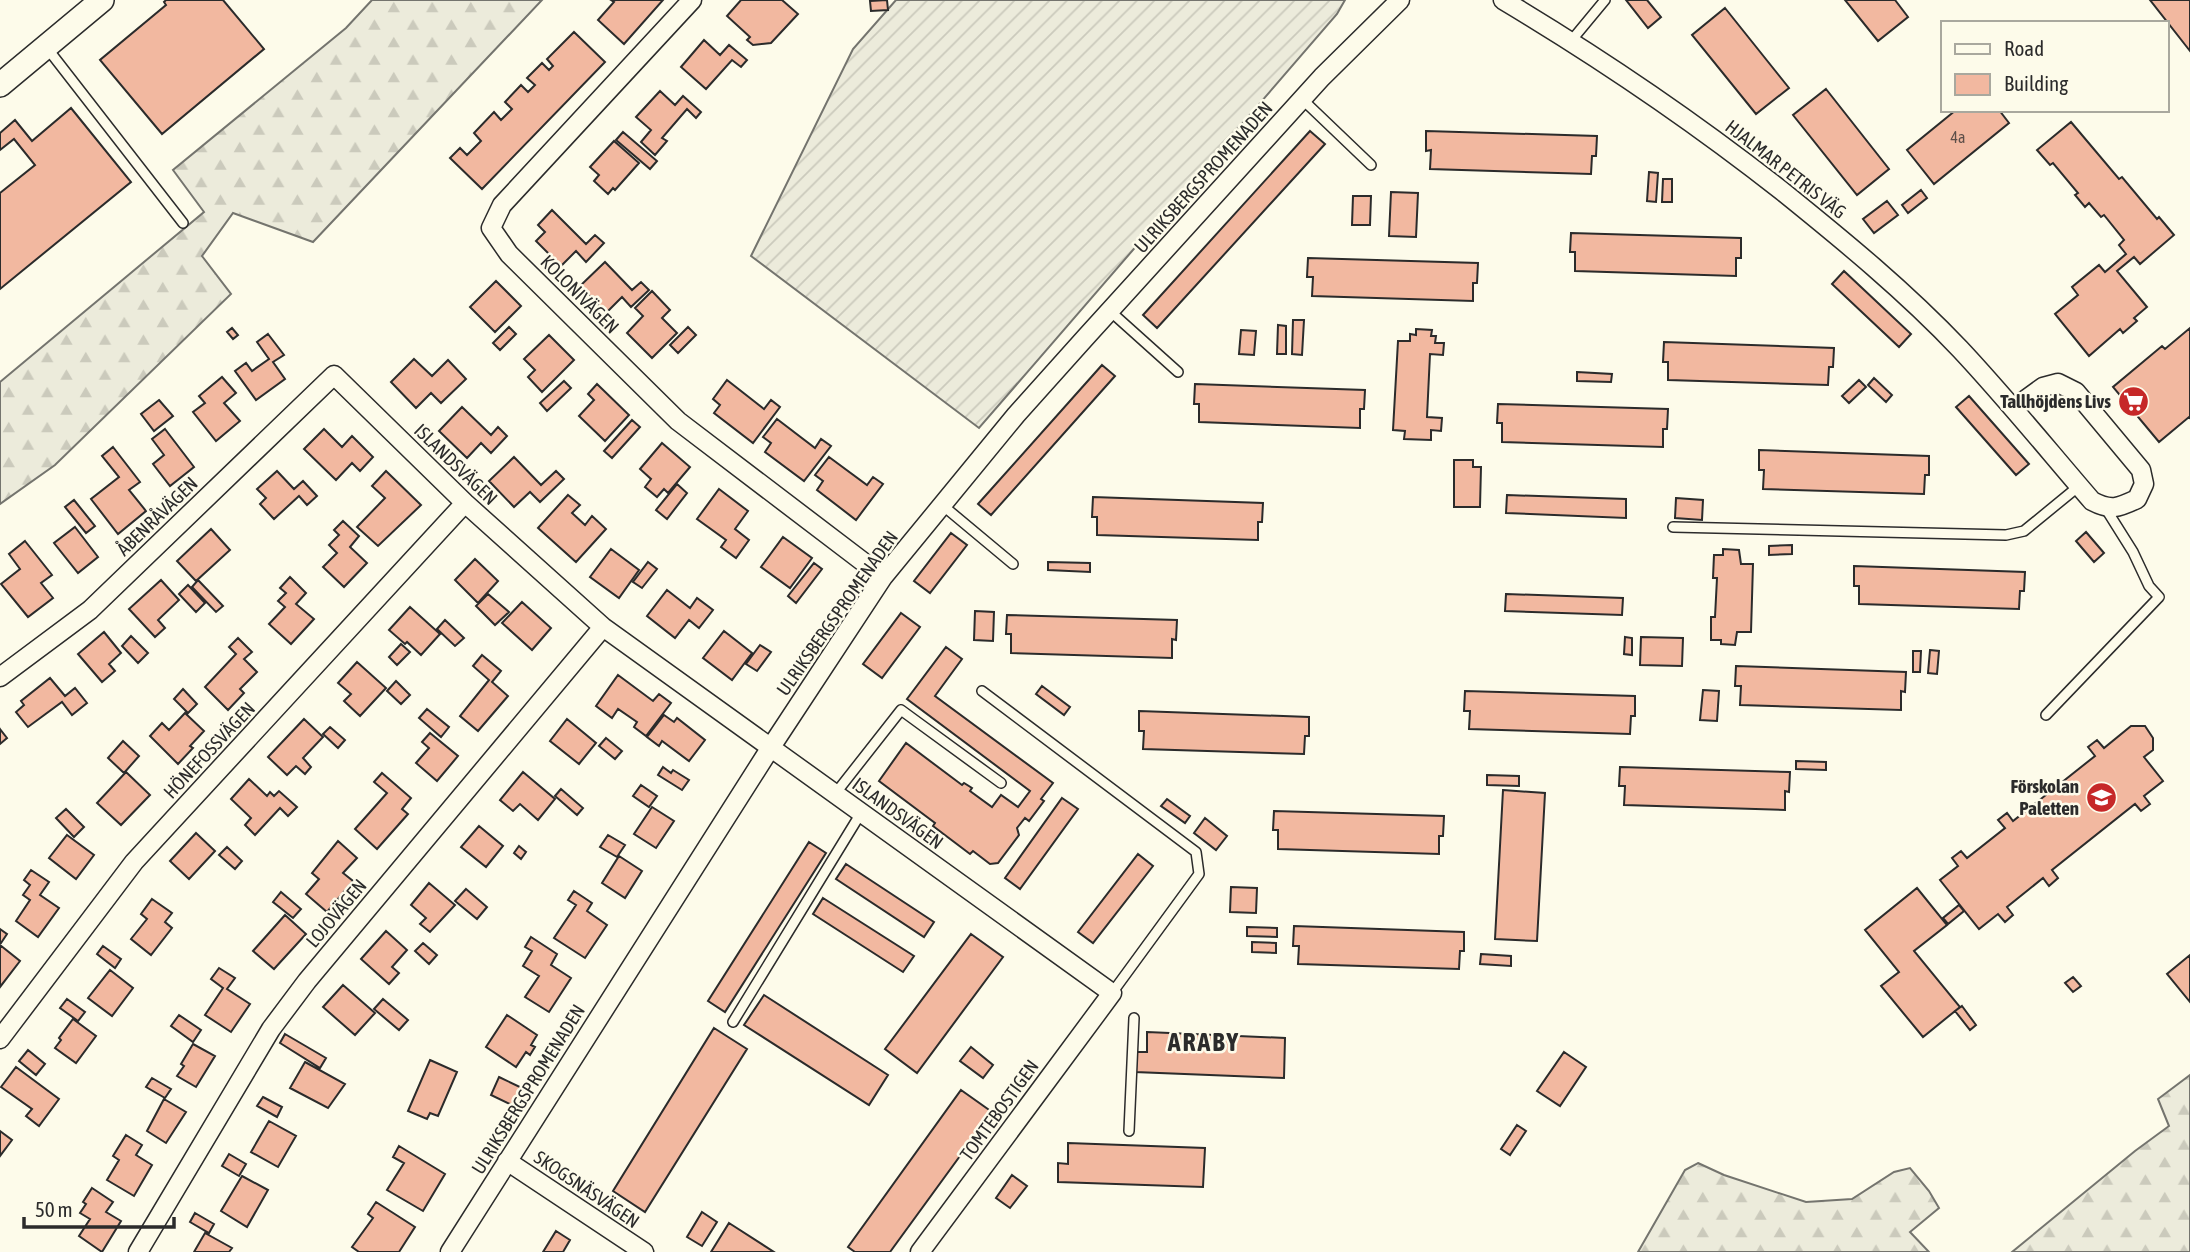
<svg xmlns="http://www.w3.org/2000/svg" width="2190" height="1252" viewBox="0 0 2190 1252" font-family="'Asap Condensed',sans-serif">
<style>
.forest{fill:url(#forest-firs);stroke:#74746e;stroke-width:2}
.garden{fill:url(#garden-furrows);stroke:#74746e;stroke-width:2}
.building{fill:#f2b8a0;stroke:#2b2b2b;stroke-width:2}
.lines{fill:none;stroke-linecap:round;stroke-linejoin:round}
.service-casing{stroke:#2b2b2b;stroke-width:12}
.minor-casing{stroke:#2b2b2b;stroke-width:21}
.tertiary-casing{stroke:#2b2b2b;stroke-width:26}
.service{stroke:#fdfbea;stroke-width:9}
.minor{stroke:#fdfbea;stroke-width:18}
.tertiary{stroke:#fdfbea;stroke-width:23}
.labels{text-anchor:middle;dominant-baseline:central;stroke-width:5;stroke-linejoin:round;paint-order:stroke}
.number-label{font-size:16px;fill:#5d4e48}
.street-label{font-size:19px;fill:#2b2b2b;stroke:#fdfbea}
.poi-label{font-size:19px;font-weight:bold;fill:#2b2b2b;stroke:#fdfbea;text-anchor:end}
.district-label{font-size:26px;font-weight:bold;letter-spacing:2px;fill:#2b2b2b;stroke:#fdfbea}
</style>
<defs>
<pattern id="forest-firs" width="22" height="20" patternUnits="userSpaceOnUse" patternTransform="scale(1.75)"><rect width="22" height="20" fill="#ecebdb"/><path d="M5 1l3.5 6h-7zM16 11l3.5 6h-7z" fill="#cbcabc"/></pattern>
<pattern id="garden-furrows" width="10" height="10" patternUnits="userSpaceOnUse" patternTransform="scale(1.75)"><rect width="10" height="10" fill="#ecebdb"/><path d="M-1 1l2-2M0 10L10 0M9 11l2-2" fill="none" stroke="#cbcabc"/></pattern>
</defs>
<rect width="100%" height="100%" fill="#fdfbea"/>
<path class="forest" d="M372,0H542L313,242L233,213L202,256L231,294L55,465L0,504V382L204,212L173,170L346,28Z
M2190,1075V1252H2012L2135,1151L2169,1126L2158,1099Z
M1698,1163L1724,1175L1806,1202L1852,1199L1894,1172L1910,1168L1929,1191L1939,1208L1910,1232L1929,1252H1638L1685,1170Z"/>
<path class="garden" d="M896,0H1345L1337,14L979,428L751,256L853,49Z"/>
<path class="building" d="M166,0H223L264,49L162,134L100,60L166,5L164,2Z
M611,0H663L624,44L598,20L614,2Z
M741,0H782L798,14L771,43L753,45L747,40L750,37L727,16Z
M887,0L888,10L871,11L870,1Z
M1626,0H1647L1661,17L1648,28Z
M1845,0H1895L1908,17L1878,41Z
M2150,0H2190V51Z
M1725,8L1789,88L1756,114L1692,35Z
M574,32L605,62L482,189L450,158L460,148L467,155L481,141L474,133L494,112L501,120L512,109L505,102L521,85L528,92L535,85L527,78L542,63L549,70L553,66L547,59Z
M704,40L720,55L729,45L747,60L741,67L732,60L706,89L681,67Z
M1826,89L1889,169L1857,195L1793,115Z
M660,91L675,105L683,96L701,112L696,118L687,109L662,138L667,141L655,155L641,142L651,130L636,117Z
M71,108L131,182L0,289V193L35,165L14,139L0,150V133L15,120L32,141Z
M1956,110H1999L2009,123L1934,184L1907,150Z
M2071,122L2119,179L2122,177L2157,219L2159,217L2174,235L2140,264L2134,257L2117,271L2147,307L2134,318L2137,321L2123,333L2120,329L2089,356L2055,314L2078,295L2072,287L2099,265L2105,272L2126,254L2119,245L2124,240L2104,215L2101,217L2089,203L2085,207L2075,195L2078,193L2053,163L2050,165L2037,150Z
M1310,131L1325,144L1157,328L1143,315Z
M1426,131L1597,136L1596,156H1592L1591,174L1430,169L1431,150L1426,151Z
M623,132L657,161L650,169L616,140Z
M614,141L639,163L615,190L613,188L608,194L594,181L599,175L590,167Z
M1649,172L1658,173L1656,202L1647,201Z
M1663,179H1672V202H1662Z
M1921,190L1927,198L1908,213L1902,205Z
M1391,192L1418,193L1416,237L1389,236Z
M1353,196H1371L1370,225H1352Z
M1887,201L1898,215L1874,233L1863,219Z
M552,210L586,244L595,235L604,243L586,262L576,251L561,266L536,241L545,232L538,225Z
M1571,233L1741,238V258H1736V276L1575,271V252H1570Z
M1308,258L1478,263L1477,283H1473V301L1312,296L1313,277H1307Z
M605,262L632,290L641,282L649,290L631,307L622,297L606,313L580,286Z
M1844,271L1911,334L1899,347L1832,284Z
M496,281L521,306L495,332L470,307Z
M652,291L670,310L662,318L677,333L652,358L627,333L643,316L635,308Z
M1293,320H1304L1302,355L1292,354Z
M1278,325L1286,326V354H1277Z
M509,327L516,334L500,350L493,343Z
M688,327L696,335L678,353L670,345Z
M232,328L238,335L233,339L227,332Z
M2190,328V418L2189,417L2159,442L2113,387L2162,346L2165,349Z
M1416,329L1432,330L1431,336H1436L1435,343H1444L1443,355L1430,354L1427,417L1442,418L1441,431L1431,430V440L1404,439L1405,431L1393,430L1398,341H1410V334L1416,335Z
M1241,330L1256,331L1254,355L1239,354Z
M268,334L284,355L273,362L285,379L256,400L235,371L246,363L252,371L269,359L257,342Z
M549,335L574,360L542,392L528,377L535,370L524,359Z
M1664,342L1834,348L1833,367H1829L1828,385L1668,380V362H1663Z
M414,359L432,376L448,360L466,379L441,403L431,393L416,408L391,382Z
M1102,365L1115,376L991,515L978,504Z
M1577,372L1612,374L1611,382L1577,381Z
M222,377L236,393L224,403L240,421L216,441L193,412L205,403L199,396Z
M1874,378L1892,395L1886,402L1868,385Z
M727,380L764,409L771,400L780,407L753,443L714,413L720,405L713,399Z
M1859,380L1866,387L1849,403L1842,396Z
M564,381L571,388L547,411L540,403Z
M597,384L629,415L605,441L579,416L594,400L588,394Z
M1195,384L1365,390L1364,409H1360V428L1199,422V404H1194Z
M1969,396L2029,464L2016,475L1956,407Z
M159,400L173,416L154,431L141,414Z
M1498,404L1668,409L1667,429H1663V447L1502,442V423H1497Z
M462,407L491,435L498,427L507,436L491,453L481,443L467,458L439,431Z
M777,419L815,448L821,439L831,446L804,481L765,452L771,443L763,437Z
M632,420L640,427L612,458L604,451Z
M165,429L194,467L170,486L153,464L164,455L152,439Z
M324,429L342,447L352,436L373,457L360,471L352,463L336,480L304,449Z
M662,443L690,467L668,493L664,489L657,497L645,487L651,479L640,469Z
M113,447L140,482L129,490L146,511L118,534L91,499L119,477L102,456Z
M1759,450L1929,456V475H1925L1924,494L1763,489L1764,470H1759Z
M514,457L541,485L556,471L564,479L540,502L530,492L514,507L489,481Z
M829,457L867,485L873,477L883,484L856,520L817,490L823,481L815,475Z
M1454,460H1473V467H1481L1480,507H1454Z
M277,471L294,489L303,481L317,496L307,505L299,496L274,519L260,504L266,498L257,489Z
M386,471L421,505L378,546L357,527L385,498L372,486Z
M677,484L687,493L667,519L656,510Z
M719,489L748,511L735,529L749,540L736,558L721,547L726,540L697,519Z
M568,495L580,505L572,513L585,525L592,516L606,529L576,562L538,528Z
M1507,495L1626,499V518L1506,513Z
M1093,497L1263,503L1262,522H1258V540L1097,535V517H1092Z
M1676,498L1703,500L1702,520L1675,518Z
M74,500L95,526L86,533L65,507Z
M343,521L359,536L350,547L367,563L344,587L323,567L337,553L329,545L339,535L334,530Z
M75,527L98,557L78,573L54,543Z
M211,529L230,550L196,581L177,561Z
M2086,532L2104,553L2094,562L2076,541Z
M951,533L967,545L930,593L914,581Z
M783,537L812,558L790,588L761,567Z
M25,541L52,575L41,583L53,598L28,617L1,584L20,569L9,554Z
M1792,545V554L1769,555V546Z
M611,549L639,570L619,598L590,577Z
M1723,549L1739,550L1741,564H1753L1751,632H1737L1735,645L1721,644V640H1711V617H1715L1717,578H1713L1714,555H1723Z
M475,559L498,581L478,603L455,580Z
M648,562L657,569L642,588L633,582Z
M1048,562L1090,563V572L1048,570Z
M814,563L822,569L796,603L788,596Z
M1854,566L2025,572L2024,591H2020L2019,609L1859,604V586H1854Z
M290,577L306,593L296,604L314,619L291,644L269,624L285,607L278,601L286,593L280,588Z
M161,580L179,600L158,620L165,628L155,637L129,609Z
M198,580L223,606L216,612L192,587Z
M188,585L205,603L196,612L179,594Z
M667,590L690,608L697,598L713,610L699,628L689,620L675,638L647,616Z
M488,594L509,612L495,625L476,606Z
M1506,594L1623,598L1622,615L1505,611Z
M522,602L551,628L532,650L502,623Z
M410,607L440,634L421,655L407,642L405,644L389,630Z
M975,611L994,612L993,641L974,640Z
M901,613L920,627L882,678L863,664Z
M1007,615L1177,620L1176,640L1172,639V658L1011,653V634H1006Z
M445,620L464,638L455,646L437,629Z
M724,631L752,653L732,680L703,658Z
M104,632L121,653L109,664L115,671L102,682L78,654Z
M131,636L148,653L138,663L122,646Z
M1625,637L1632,638V655L1624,654Z
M1641,637L1683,638L1682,666L1640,665Z
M238,638L252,652L244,659L257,672L240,689L244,693L228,710L205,687L236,654L229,647Z
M401,644L410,652L397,665L389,657Z
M760,645L771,652L757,671L746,664Z
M946,647L962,659L935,696L1053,783L1041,799L1044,801L1029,821L1025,818L1017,828L1019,835L998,863L990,864L973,851L970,854L933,826L935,823L879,781L906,743L962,785L964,783L972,788L970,791L992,807L1001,795L1018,807L1030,791L907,699Z
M1930,650L1939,651L1937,674L1928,673Z
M1913,651H1921L1920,672H1913Z
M482,655L501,671L492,682L508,696L478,731L460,716L489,680L473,666Z
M357,662L386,688L360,716L344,701L351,694L338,683Z
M1736,666L1906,672L1905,692L1901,691V710L1740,705L1741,686H1735Z
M618,675L653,701L659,694L671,703L646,736L634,727L637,722L618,709L612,718L596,706Z
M50,678L65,696L75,688L87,703L72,715L62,702L28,727L16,712L24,705L21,701Z
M396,681L410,695L401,704L387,691Z
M1042,686L1070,707L1064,715L1036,694Z
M183,689L197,704L188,713L174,699Z
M1703,690L1719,691L1717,721L1700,720Z
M1465,691L1635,696V716H1631L1630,734L1469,729L1470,711H1464Z
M427,709L449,727L441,737L419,718Z
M1139,711L1309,717V736H1305L1304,754L1143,749L1144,731H1139Z
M185,713L204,731L190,746L193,748L178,764L150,736L162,723L169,730Z
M664,715L674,722L677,718L705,740L689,761L662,741L659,746L647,737Z
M304,719L323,737L303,758L311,767L305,774L296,766L287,775L268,757Z
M567,719L596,743L579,764L550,741Z
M2131,726H2145L2153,738V750L2144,757L2163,781L2144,796L2150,804L2141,811L2135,804L2052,870L2058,878L2049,886L2043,878L2007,907L2013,915L2005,922L1998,914L1979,929L1940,880L1958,866L1952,858L1961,851L1967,858L2005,828L1998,820L2007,813L2013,821L2095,756L2088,747L2097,740L2104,748Z
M330,727L345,740L338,748L323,734Z
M0,729L7,738L0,744Z
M430,733L458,756L437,781L416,763L429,748L422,742Z
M606,738L622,751L615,759L599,746Z
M123,741L139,756L124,773L108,758Z
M1796,761L1826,762V770L1796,769Z
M663,767L671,773L673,770L689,780L682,790L658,775Z
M1620,767L1790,772L1789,792L1785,791V810L1624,805L1625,786H1619Z
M126,772L150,795L121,825L97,803Z
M523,772L555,799L538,820L520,804L513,811L500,800Z
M382,773L411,798L402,809L408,814L377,849L355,829L387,793L374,782Z
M1487,775L1519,776V786L1487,785Z
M249,779L267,796L270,792L274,796L279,791L297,807L288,816L280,808L255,835L245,825L251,818L231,799Z
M641,785L657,796L649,807L633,796Z
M561,789L583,808L577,815L555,796Z
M1503,790L1545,793L1537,941L1495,939Z
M1062,798L1078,809L1020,889L1005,878Z
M1167,799L1190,816L1185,823L1161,806Z
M652,807L674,821L656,848L634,834Z
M66,809L84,827L74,837L56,818Z
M1274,811L1444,816L1443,836H1439V854L1278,849V830H1273Z
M1205,818L1227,836L1216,850L1194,833Z
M479,826L503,846L486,867L461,847Z
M196,833L215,851L189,879L170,861Z
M67,835L94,855L76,879L49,858Z
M608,835L625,845L617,857L600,847Z
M338,841L357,858L343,873L353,881L327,912L306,894L319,879L312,873Z
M809,842L826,853L725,1012L708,1001Z
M519,846L526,852L521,859L514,853Z
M227,847L242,861L235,869L219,855Z
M1138,854L1153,866L1093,943L1078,932Z
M619,856L642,871L625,898L602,883Z
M846,864L934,922L924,937L836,879Z
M31,870L49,882L40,895L59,908L38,937L16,921L30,900L23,895L30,885L24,880Z
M429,883L455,905L430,932L420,924L426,918L411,905Z
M1231,887L1257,888L1256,913L1230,912Z
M1917,888L1947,925L1914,951L1960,1007L1923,1037L1881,986L1899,972L1865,930Z
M466,889L487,907L477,919L455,901Z
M574,891L592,903L587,911L607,925L585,958L554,938L576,905L568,900Z
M281,892L301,909L293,918L273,902Z
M823,898L914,956L903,972L813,914Z
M152,899L172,913L165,922L172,928L151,955L131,939L147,919L141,914Z
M1959,905L1964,911L1948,924L1943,918Z
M285,915L306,934L274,969L253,951Z
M1294,926L1464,932V951H1460L1459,969L1298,964L1299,946H1293Z
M1247,927L1277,928V937L1247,936Z
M0,929L7,934L1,943H0Z
M386,931L407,950L392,967L399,973L389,984L361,959Z
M971,934L1003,957L917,1073L885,1049Z
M531,937L557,954L551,965L571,978L549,1012L525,997L539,976L523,966L532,951L525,947Z
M1252,942L1276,943V953L1252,952Z
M423,943L437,955L429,964L415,951Z
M0,945L20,961L0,987Z
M103,946L121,959L115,968L97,954Z
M1481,954L1511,956V966L1480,964Z
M2190,955V1002L2167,974Z
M219,968L235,978L227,989L250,1004L231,1032L205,1015L223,988L211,979Z
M110,970L133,988L112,1016L88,998Z
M2073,977L2081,986L2073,992L2065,983Z
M343,985L375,1013L355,1035L323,1007Z
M764,995L888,1075L869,1105L744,1025Z
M67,999L85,1012L78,1021L60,1008Z
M383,999L408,1020L399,1030L374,1009Z
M1962,1006L1976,1025L1970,1030L1955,1011Z
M179,1015L201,1030L193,1042L171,1026Z
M507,1015L537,1035L531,1045L535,1047L530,1055L526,1052L516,1067L486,1047Z
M73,1019L96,1036L76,1063L55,1048L61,1040L59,1038Z
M714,1028L747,1049L645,1212L613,1191Z
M1147,1032L1285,1038L1284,1078L1135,1072L1136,1052H1147Z
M285,1034L326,1058L320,1068L280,1043Z
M193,1044L215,1056L196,1087L177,1076L184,1066L181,1064Z
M971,1047L993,1065L983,1078L960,1061Z
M28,1050L45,1064L36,1075L19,1061Z
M1564,1052L1586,1067L1560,1106L1537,1091Z
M430,1060L457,1072L438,1116L430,1113L427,1119L408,1111Z
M305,1062L345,1084L328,1108L290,1088Z
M16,1067L59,1099L39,1126L26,1116L32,1109L1,1087Z
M499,1077L522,1088L514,1106L491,1095Z
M152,1078L171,1089L165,1098L146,1087Z
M961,1090L992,1112L890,1252H855L848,1247Z
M263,1097L282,1107L277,1117L257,1106Z
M164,1099L186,1112L166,1143L147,1131Z
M269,1121L296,1136L278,1167L251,1152Z
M1517,1125L1526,1131L1510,1155L1501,1149Z
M0,1131L12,1140L0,1156Z
M126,1135L142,1145L136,1155L152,1165L134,1196L107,1180L119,1160L113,1156Z
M1068,1143L1205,1148L1203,1187L1058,1182V1163L1068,1164Z
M399,1146L445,1174L423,1211L387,1190L404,1163L393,1157Z
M229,1154L246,1164L239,1176L222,1166Z
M1012,1175L1027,1186L1010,1208L996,1198Z
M242,1176L268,1190L247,1227L221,1211Z
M92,1188L113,1202L106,1212L121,1221L102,1252L79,1236L90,1219L80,1213L86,1204L83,1202Z
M376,1202L415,1227L399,1252H359L352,1247L373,1218L368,1214Z
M702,1212L717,1222L702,1246L687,1237Z
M195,1213L214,1224L209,1233L190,1222Z
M729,1223L774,1252H711Z
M556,1231L570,1240L563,1252H543Z
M205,1233L232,1248L229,1252H194Z"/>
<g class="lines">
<defs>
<path id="service" d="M1571,41L1605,0
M47,48L183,223
M1302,99L1371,165
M1110,311L1178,372
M941,504L1013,564
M1673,527L2006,535L2024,531L2079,486
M982,691L1196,852L1199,874L1112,993
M2046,715L2159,597L2149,586L2133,552L2106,509
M835,794L901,710L1001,783
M733,1022L861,813
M1129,1131L1134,1018"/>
<path id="minor" d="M692,0L502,205L491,228L509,254L678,421L883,577
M1503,0C1600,58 1693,121 1782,191C1844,241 1905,291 1960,349C2006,398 2048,450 2092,501C2111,511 2118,508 2137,499L2144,484L2141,470L2076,392L2058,383L2043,387L2014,408
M0,677L90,610L334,375L465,503L603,627L1112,993L920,1252
M0,1039L134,862L465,503
M507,1161L644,1252
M138,1252L271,1029L307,981L603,627
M450,1252L771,747L883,577L1016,415L1085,338L1322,77L1400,0"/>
<path id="tertiary" d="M0,85L102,0"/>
</defs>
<use href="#service" class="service-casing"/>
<use href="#minor" class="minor-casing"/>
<use href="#tertiary" class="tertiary-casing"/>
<use href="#service" class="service"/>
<use href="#minor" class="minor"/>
<use href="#tertiary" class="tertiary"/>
</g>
<defs>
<symbol id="supermarket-disc" viewBox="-11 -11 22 22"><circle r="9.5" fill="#c62828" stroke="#fdfbea"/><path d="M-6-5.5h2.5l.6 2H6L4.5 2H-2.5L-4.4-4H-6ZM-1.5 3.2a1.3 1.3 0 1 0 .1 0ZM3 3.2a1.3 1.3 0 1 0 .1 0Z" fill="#fff"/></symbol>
<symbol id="school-disc" viewBox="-11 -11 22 22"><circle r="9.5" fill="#c62828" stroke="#fdfbea"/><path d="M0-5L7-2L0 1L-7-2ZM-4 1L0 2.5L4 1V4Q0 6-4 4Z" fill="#fff"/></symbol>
</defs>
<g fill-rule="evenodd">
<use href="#supermarket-disc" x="2116" y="384" width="35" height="35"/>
<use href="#school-disc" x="2084" y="780" width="35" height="35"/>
</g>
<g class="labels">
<g class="number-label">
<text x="1958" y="137">4a</text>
</g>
<g class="street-label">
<text transform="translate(1786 169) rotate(38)">HJALMAR PETRIS VÄG</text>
<text transform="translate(1203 177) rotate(-48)">ULRIKSBERGSPROMENADEN</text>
<text transform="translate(580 294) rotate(45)">KOLONIVÄGEN</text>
<text transform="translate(456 464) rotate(44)">ISLANDSVÄGEN</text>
<text transform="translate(157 516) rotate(-44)">ÅBENRÅVÄGEN</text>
<text transform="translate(837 613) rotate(-55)">ULRIKSBERGSPROMENADEN</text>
<text transform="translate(209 750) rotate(-47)">HÖNEFOSSVÄGEN</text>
<text transform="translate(898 813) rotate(36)">ISLANDSVÄGEN</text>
<text transform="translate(336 913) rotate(-50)">LOJOVÄGEN</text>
<text transform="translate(528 1089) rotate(-58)">ULRIKSBERGSPROMENADEN</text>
<text transform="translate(999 1110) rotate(-54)">TOMTEBOSTIGEN</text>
<text transform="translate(587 1189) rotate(34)">SKOGSNÄSVÄGEN</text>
</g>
<g class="poi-label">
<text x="2111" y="401">Tallhöjdens Livs</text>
<text x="2079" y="786">Förskolan<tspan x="2079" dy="22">Paletten</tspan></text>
</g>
<g class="district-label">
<text x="1204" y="1042">ARABY</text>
</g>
</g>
<rect x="1941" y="21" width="228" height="91" fill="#fdfbea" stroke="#a9a89e" stroke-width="2"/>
<rect x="1955" y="44" width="35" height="10" fill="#fdfbea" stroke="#a9a89e" stroke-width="2"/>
<text x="2004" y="56" font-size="21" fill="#2b2b2b">Road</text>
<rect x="1955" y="74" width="35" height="21" fill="#f2b8a0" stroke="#a9a89e" stroke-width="2"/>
<text x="2004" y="91" font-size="21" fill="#2b2b2b">Building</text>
<path d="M24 1217v10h150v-10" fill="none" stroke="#2b2b2b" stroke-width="3.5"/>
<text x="35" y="1217" font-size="21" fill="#2b2b2b" stroke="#fdfbea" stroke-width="5" paint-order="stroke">50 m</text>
</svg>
